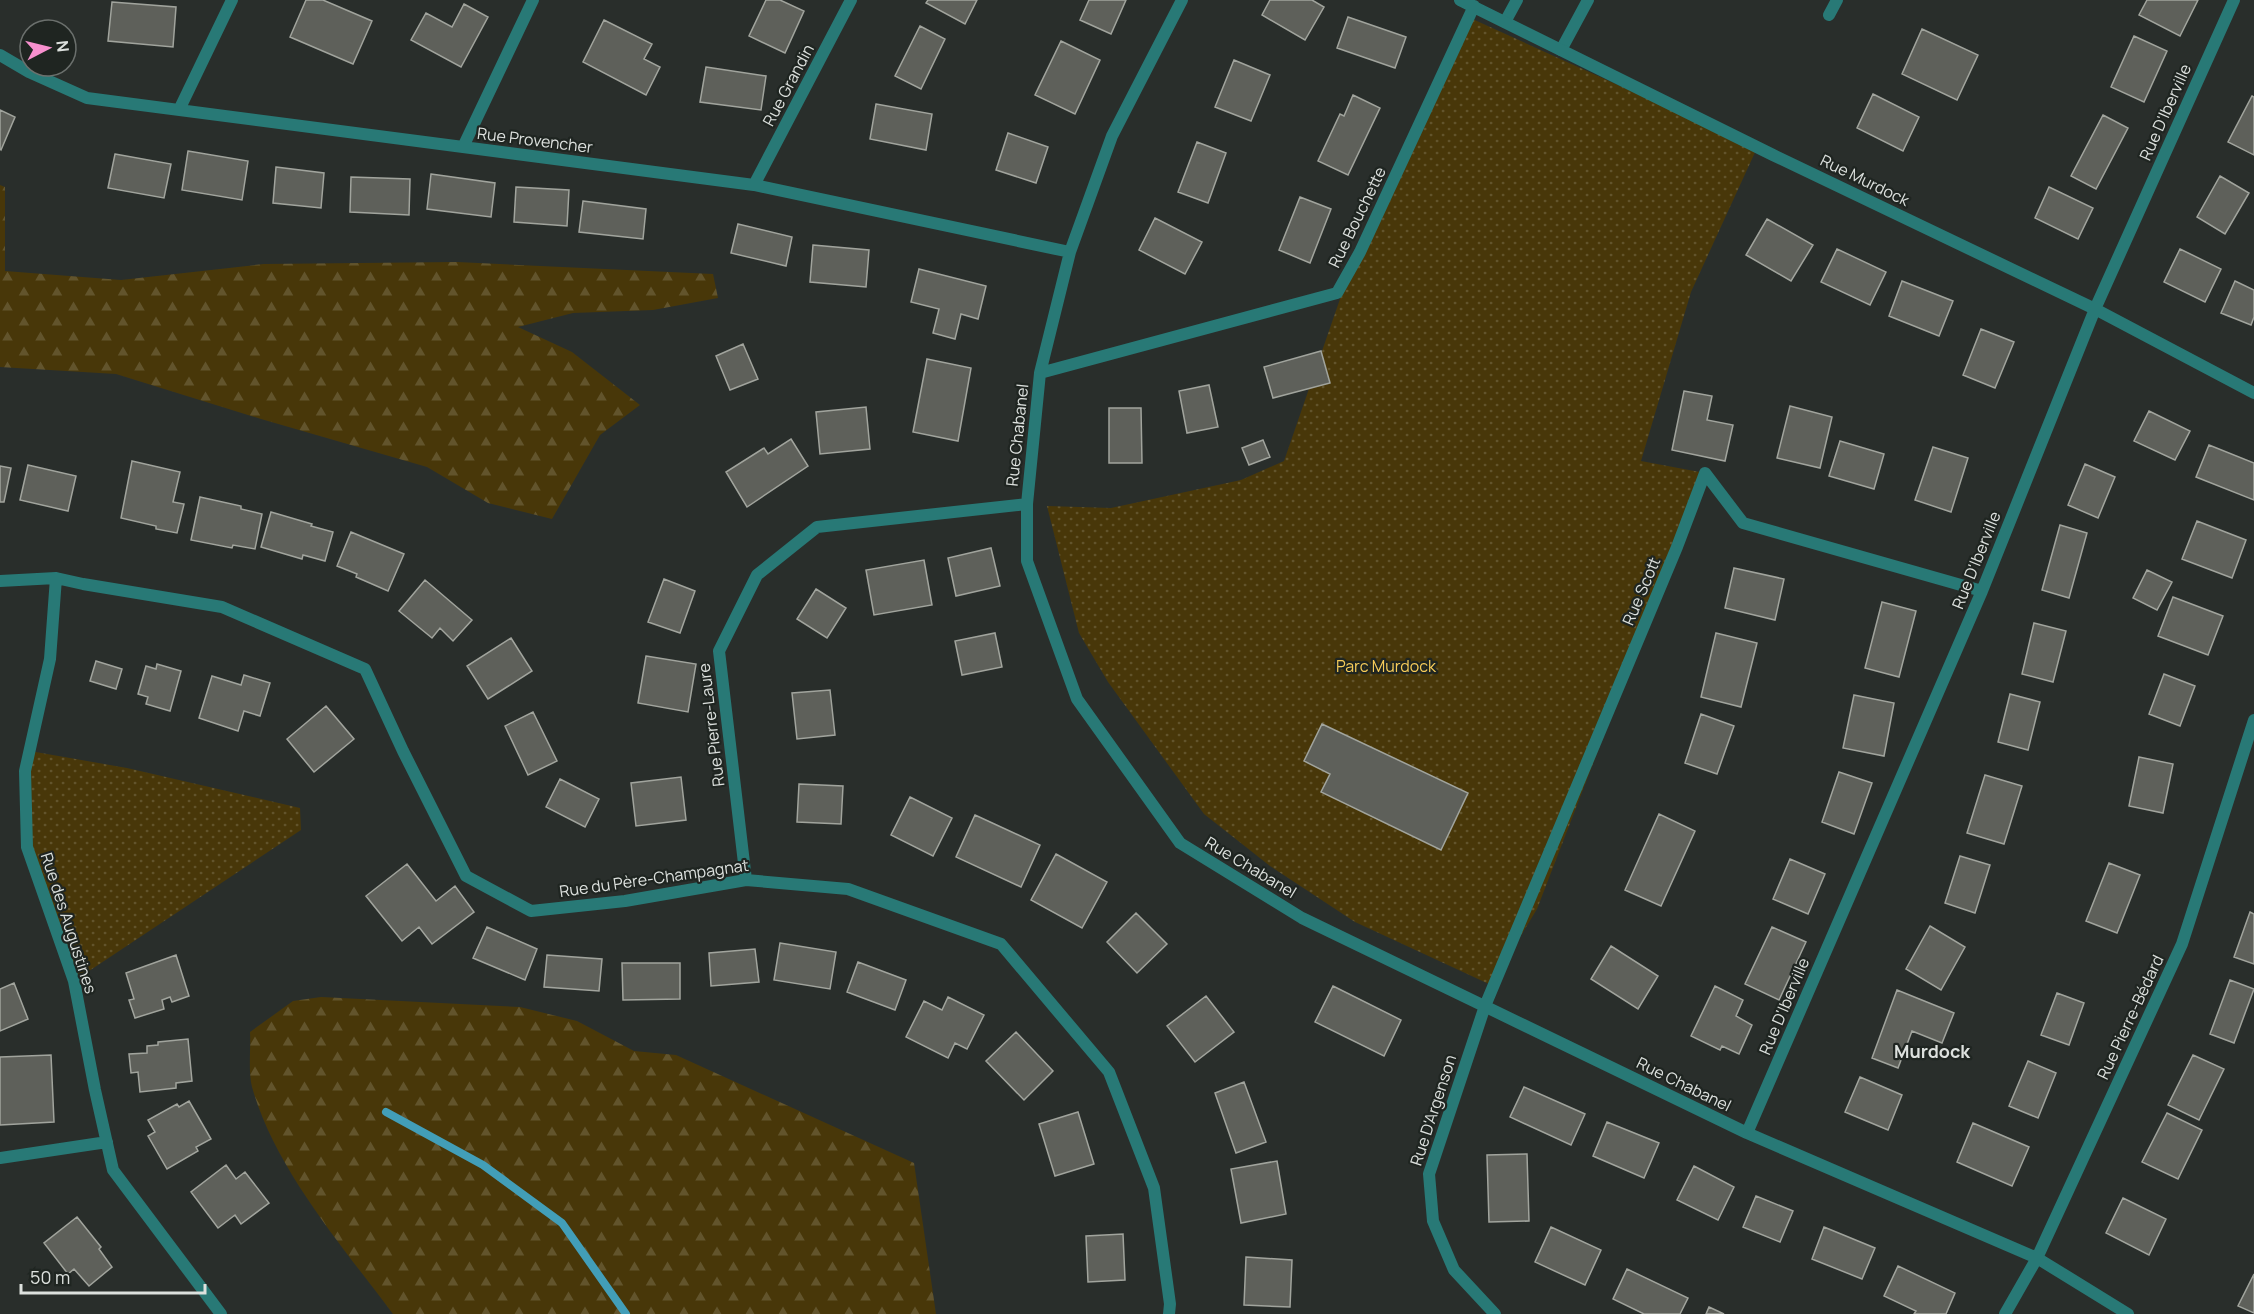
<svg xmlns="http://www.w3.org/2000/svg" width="2254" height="1314" viewBox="0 0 2254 1314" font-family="Manrope,sans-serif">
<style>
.forest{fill:url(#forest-firs)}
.park{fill:url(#park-dots)}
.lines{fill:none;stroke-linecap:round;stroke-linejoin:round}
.stream{stroke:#429eb8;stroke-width:8}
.building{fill:#5e605a;stroke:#a1a49d;stroke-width:1.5}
.lane{stroke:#287976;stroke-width:12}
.street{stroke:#287976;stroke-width:12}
.labels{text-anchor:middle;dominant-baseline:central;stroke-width:4.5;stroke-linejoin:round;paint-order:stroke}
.street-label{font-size:16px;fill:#dde1de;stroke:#1f2521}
.park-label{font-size:16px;fill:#f7cc59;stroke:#1f2521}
.neighbourhood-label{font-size:18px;font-weight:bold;fill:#dde1de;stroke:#1f2521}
</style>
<defs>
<pattern id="forest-firs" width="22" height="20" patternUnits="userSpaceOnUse" patternTransform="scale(1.5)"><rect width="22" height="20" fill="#483709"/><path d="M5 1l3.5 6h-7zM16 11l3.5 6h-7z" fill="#62542c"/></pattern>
<pattern id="park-dots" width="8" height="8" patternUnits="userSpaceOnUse" patternTransform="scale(1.5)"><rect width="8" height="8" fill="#483709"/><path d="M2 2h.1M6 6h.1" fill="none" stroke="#62542c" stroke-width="1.8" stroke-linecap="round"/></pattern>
</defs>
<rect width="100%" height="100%" fill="#292e2b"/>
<path class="forest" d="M0,185L5,187V271L121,280L264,264L457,262L713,274L718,298L653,310L573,313L518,327L572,352L640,405L600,435L552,519L488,503L427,467L261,419L116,374L0,367Z
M321,997L520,1007L577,1021L634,1051L676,1055L914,1163L936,1314H393C343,1247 275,1169 252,1087C248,1071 251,1049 250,1032L293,1001Z"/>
<path class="park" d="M1468,17L1757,148L1691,292L1641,461L1705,473L1537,909L1491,985L1355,922L1270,866L1204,814L1108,682L1079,633L1047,506L1111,508L1241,480L1284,461L1359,244Z
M30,751L127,768L300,808L301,830L74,981L27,847Z"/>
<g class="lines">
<path class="stream" d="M386,1112L483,1165L562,1223L626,1314"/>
</g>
<path class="building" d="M306,0H323L372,21L353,64L290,37Z
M766,0H780L804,11L785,53L749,36Z
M928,0H977L965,24L926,3Z
M1089,0H1126L1111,34L1080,20Z
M1270,0H1312L1324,7L1305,40L1262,15Z
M2147,0H2198L2180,36L2139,15Z
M112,2L176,7L173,47L108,41Z
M464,4L488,17L461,67L411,40L426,13L452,27Z
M1348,17L1406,37L1395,68L1337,48Z
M604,20L652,44L644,59L660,67L646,95L583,62Z
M920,26L945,39L921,89L895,76Z
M1922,29L1978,55L1957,100L1902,74Z
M2134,36L2167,51L2144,102L2111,87Z
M1061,41L1100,60L1075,114L1035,95Z
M1234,60L1270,75L1251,121L1215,107Z
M706,67L766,76L761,110L700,102Z
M1873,94L1919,117L1903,151L1857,128Z
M1353,95L1380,108L1348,175L1318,161L1340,114L1344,116Z
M2252,96L2254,97V155L2228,142Z
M876,104L932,114L926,150L870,139Z
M0,110L15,117L1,150L0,149Z
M2103,115L2128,128L2096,189L2071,176Z
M1008,133L1048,147L1036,183L996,170Z
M1197,142L1226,153L1208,203L1178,192Z
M188,151L248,161L242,200L182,190Z
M115,154L171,164L164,198L108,188Z
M276,167L324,173L321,208L273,203Z
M431,174L495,183L491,217L427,209Z
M2220,176L2249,193L2225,234L2197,217Z
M351,177L410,179L409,215L350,212Z
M516,187L569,190L567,226L514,222Z
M2049,187L2093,208L2078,239L2035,218Z
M1300,197L1331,209L1310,263L1279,250Z
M583,201L646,209L643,239L579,232Z
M1155,218L1202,242L1185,274L1139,250Z
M1767,219L1813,245L1791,281L1746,255Z
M738,224L792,237L786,266L731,253Z
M813,245L869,250L866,287L810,282Z
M1837,249L1886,272L1870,305L1821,282Z
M2180,249L2221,269L2205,302L2164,282Z
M919,269L986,286L978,319L961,314L955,339L933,333L939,309L911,302Z
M1902,281L1953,301L1939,336L1889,316Z
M2235,281L2254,290V317L2251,325L2221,313Z
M1981,329L2014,342L1995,388L1963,375Z
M743,344L758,379L730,390L716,356Z
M1321,351L1330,383L1273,398L1264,367Z
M927,359L971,368L958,441L913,432Z
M1209,385L1218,427L1187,433L1179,391Z
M1684,391L1712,396L1707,420L1733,425L1725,461L1672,450Z
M1790,406L1832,417L1820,468L1777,458Z
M866,407L870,449L820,454L816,412Z
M1109,408H1141L1142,463H1109Z
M2149,411L2190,431L2175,460L2134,441Z
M791,439L808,466L747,507L726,472L764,448L768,454Z
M1263,440L1270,457L1249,465L1242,448Z
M1840,441L1884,454L1874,489L1829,476Z
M2209,445L2254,463V500L2196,477Z
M1933,447L1968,458L1951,512L1915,500Z
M132,461L180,472L173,502L184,504L177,533L156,529V526L121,518Z
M2085,464L2115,477L2098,518L2068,505Z
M28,465L76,476L68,511L20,500Z
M0,466L11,468L4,502H0Z
M200,497L241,506V509L262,514L255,549L233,545L232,548L191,540Z
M271,512L312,524L311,526L333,532L325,561L303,555L302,559L261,547Z
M2197,521L2246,540L2232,578L2182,559Z
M2060,525L2087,533L2069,598L2042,590Z
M351,532L404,554L388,591L356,577L357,574L337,566Z
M991,548L1000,586L956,596L948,558Z
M924,560L932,605L874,615L866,570Z
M1734,568L1784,579L1775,620L1725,608Z
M2147,570L2172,582L2157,610L2133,598Z
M664,579L695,591L680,633L648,622Z
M425,580L472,620L453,641L440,628L432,638L399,611Z
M816,589L846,608L827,638L797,619Z
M2173,597L2223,616L2208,655L2158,636Z
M1882,602L1916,611L1899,677L1865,668Z
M2034,623L2066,631L2053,682L2022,674Z
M995,633L1002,667L962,675L955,641Z
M1716,633L1757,643L1741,707L1701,697Z
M511,638L532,671L488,699L467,666Z
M646,656L696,664L688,712L638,703Z
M96,661L122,669L116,689L90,681Z
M157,664L181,671L170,711L146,704L148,697L138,694L146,666L156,669Z
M2164,674L2195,686L2180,726L2149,714Z
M244,675L270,683L260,716L244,711L238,731L199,718L212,676L241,685Z
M830,690L835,735L797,739L792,693Z
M2010,694L2040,702L2028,750L1998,742Z
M1854,695L1894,703L1884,756L1843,748Z
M326,706L354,739L314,772L287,739Z
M533,712L557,761L528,775L505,726Z
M1701,714L1734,726L1717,774L1685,763Z
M1322,724L1468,793L1441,850L1321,792L1330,774L1304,761Z
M2139,757L2173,764L2163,813L2129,806Z
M1839,772L1872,783L1854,834L1822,822Z
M1985,775L2022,786L2004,844L1967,833Z
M681,777L686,820L636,826L631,783Z
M560,779L599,799L585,827L546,807Z
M799,784L843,786L841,824L797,822Z
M910,797L952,818L933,856L891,835Z
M1659,814L1695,831L1661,906L1625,890Z
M975,815L1040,845L1021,887L956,857Z
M1056,854L1107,882L1082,928L1031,900Z
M1960,856L1990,865L1975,913L1945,903Z
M1790,859L1825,874L1808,914L1773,899Z
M2109,863L2140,875L2117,933L2086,921Z
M407,864L436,901L455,886L474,912L432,944L419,927L402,941L366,896Z
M2250,912L2254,914V964L2234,957Z
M1136,913L1167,944L1137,973L1107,942Z
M1930,926L1965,947L1941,990L1906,969Z
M487,927L537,949L525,980L473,958Z
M1772,927L1806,942L1779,1000L1745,984Z
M780,943L836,952L830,989L774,980Z
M1611,946L1658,976L1638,1009L1591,979Z
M755,949L759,982L711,986L709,953Z
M176,955L189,996L172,1002L170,997L162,1000L164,1009L135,1018L129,1000L134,999L126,973Z
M547,955L602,959L599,991L544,987Z
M858,962L906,980L895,1010L847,992Z
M622,963H680V999L623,1000Z
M2230,980L2254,989L2234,1043L2210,1034Z
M14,983L28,1019L0,1031V989Z
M1333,986L1401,1020L1384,1056L1315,1022Z
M1715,986L1743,1000L1736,1016L1752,1025L1739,1054L1722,1046L1720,1050L1691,1036Z
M1897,990L1954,1013L1942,1043L1912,1031L1898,1068L1872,1058Z
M2057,993L2084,1003L2069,1045L2041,1035Z
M1206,996L1234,1032L1195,1062L1167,1026Z
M948,997L984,1015L967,1049L955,1043L948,1058L906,1037L924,1001L942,1010Z
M1016,1032L1053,1071L1024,1100L986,1061Z
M188,1039L192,1081L176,1083V1088L140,1092L138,1072L131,1073L129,1054L147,1053V1046L158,1045V1042Z
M51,1055L54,1122L0,1125V1057Z
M2193,1055L2224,1069L2199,1120L2168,1105Z
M2028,1061L2056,1073L2038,1118L2009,1106Z
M1860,1077L1902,1095L1888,1130L1845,1112Z
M1244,1082L1266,1142L1236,1153L1215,1093Z
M1524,1087L1585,1114L1571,1145L1510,1117Z
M189,1101L211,1139L196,1147L198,1151L167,1169L148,1136L155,1132L148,1120L177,1104L179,1107Z
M1078,1112L1094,1164L1055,1176L1039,1124Z
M2167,1113L2202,1130L2178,1179L2142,1162Z
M1607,1122L1659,1143L1644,1178L1593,1156Z
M1973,1123L2029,1147L2012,1186L1957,1162Z
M1527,1154L1529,1221L1489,1222L1487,1155Z
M1277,1161L1286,1214L1241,1223L1231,1169Z
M226,1165L236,1179L245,1172L269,1203L241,1224L235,1215L218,1228L191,1192Z
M1694,1166L1734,1187L1718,1220L1677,1200Z
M1756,1196L1793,1211L1780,1242L1743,1227Z
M2123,1198L2166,1219L2149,1255L2106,1233Z
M77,1217L101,1247L99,1249L112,1267L89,1286L74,1269L68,1274L44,1243Z
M1551,1227L1601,1250L1585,1285L1535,1262Z
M1824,1227L1875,1248L1862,1279L1812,1259Z
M1123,1234L1125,1280L1088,1282L1086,1236Z
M1246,1257L1292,1260L1290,1307L1244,1305Z
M1898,1266L1955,1293L1946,1314H1914L1916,1311L1884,1296Z
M1627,1269L1688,1298L1680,1314H1644L1613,1299Z
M2254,1274V1313L2238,1306Z
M1709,1307L1724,1314H1706Z"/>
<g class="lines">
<path class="lane" d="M1505,22L1517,0
M1561,50L1588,0"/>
<path class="street" d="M1182,0L1112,136L1070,252L1040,373L1027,504V561L1077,699L1180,843L1302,918L1747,1133L2037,1258L2128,1314
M1460,0L1773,155L2095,309L2254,393
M1829,15L1837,0
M0,55L29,72L87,98L754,185L1070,252
M179,110L232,0
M463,147L533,0
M754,185L851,0
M1040,373L1337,293L1360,252L1474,6
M56,578L50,659L25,771L27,847L74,981L95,1090L113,1170L221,1314
M0,581L56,578L83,584L222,607L365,669L403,751L466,876L531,911L625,901L746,880L848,889L1001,944L1109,1072L1154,1188L1170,1304L1169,1314
M746,880L719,651L757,575L817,527L1027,504
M1747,1133L1982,591L2095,309L2234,0
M0,1158L107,1142
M1495,1314L1454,1270L1433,1221L1429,1174L1485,1006L1677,547L1705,473L1743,523L1982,591
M2005,1314L2037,1258L2182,944L2254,720"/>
</g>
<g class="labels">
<g class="street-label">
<text transform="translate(788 85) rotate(-62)">Rue Grandin</text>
<text transform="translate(2165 112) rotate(-66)">Rue D'Iberville</text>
<text transform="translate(535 140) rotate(7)">Rue Provencher</text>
<text transform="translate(1865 180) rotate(26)">Rue Murdock</text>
<text transform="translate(1357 217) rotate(-64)">Rue Bouchette</text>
<text transform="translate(1017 435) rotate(-84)">Rue Chabanel</text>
<text transform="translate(1976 560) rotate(-68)">Rue D'Iberville</text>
<text transform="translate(1641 591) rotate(-67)">Rue Scott</text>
<text transform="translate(711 725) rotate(-97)">Rue Pierre-Laure</text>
<text transform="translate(1251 867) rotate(31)">Rue Chabanel</text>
<text transform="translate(654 878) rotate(-8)">Rue du Père-Champagnat</text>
<text transform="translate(69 923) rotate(72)">Rue des Augustines</text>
<text transform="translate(1784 1006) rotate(-67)">Rue D'Iberville</text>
<text transform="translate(2130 1017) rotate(-65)">Rue Pierre-Bédard</text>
<text transform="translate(1684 1084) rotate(26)">Rue Chabanel</text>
<text transform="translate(1433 1110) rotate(-72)">Rue D'Argenson</text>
</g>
<g class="park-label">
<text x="1386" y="666">Parc Murdock</text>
</g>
<g class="neighbourhood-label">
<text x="1932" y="1051">Murdock</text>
</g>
</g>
<g transform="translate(48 48) rotate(83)"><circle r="28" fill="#1f2521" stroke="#6b706d" stroke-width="1.5"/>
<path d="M0-4.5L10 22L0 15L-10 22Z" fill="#f790ce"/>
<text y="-9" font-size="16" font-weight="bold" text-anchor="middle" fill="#dde1de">N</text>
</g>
<path d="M21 1284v9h184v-9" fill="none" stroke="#dde1de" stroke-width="3"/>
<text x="30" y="1284" font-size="18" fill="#dde1de" stroke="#1f2521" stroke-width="4.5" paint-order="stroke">50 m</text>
</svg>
